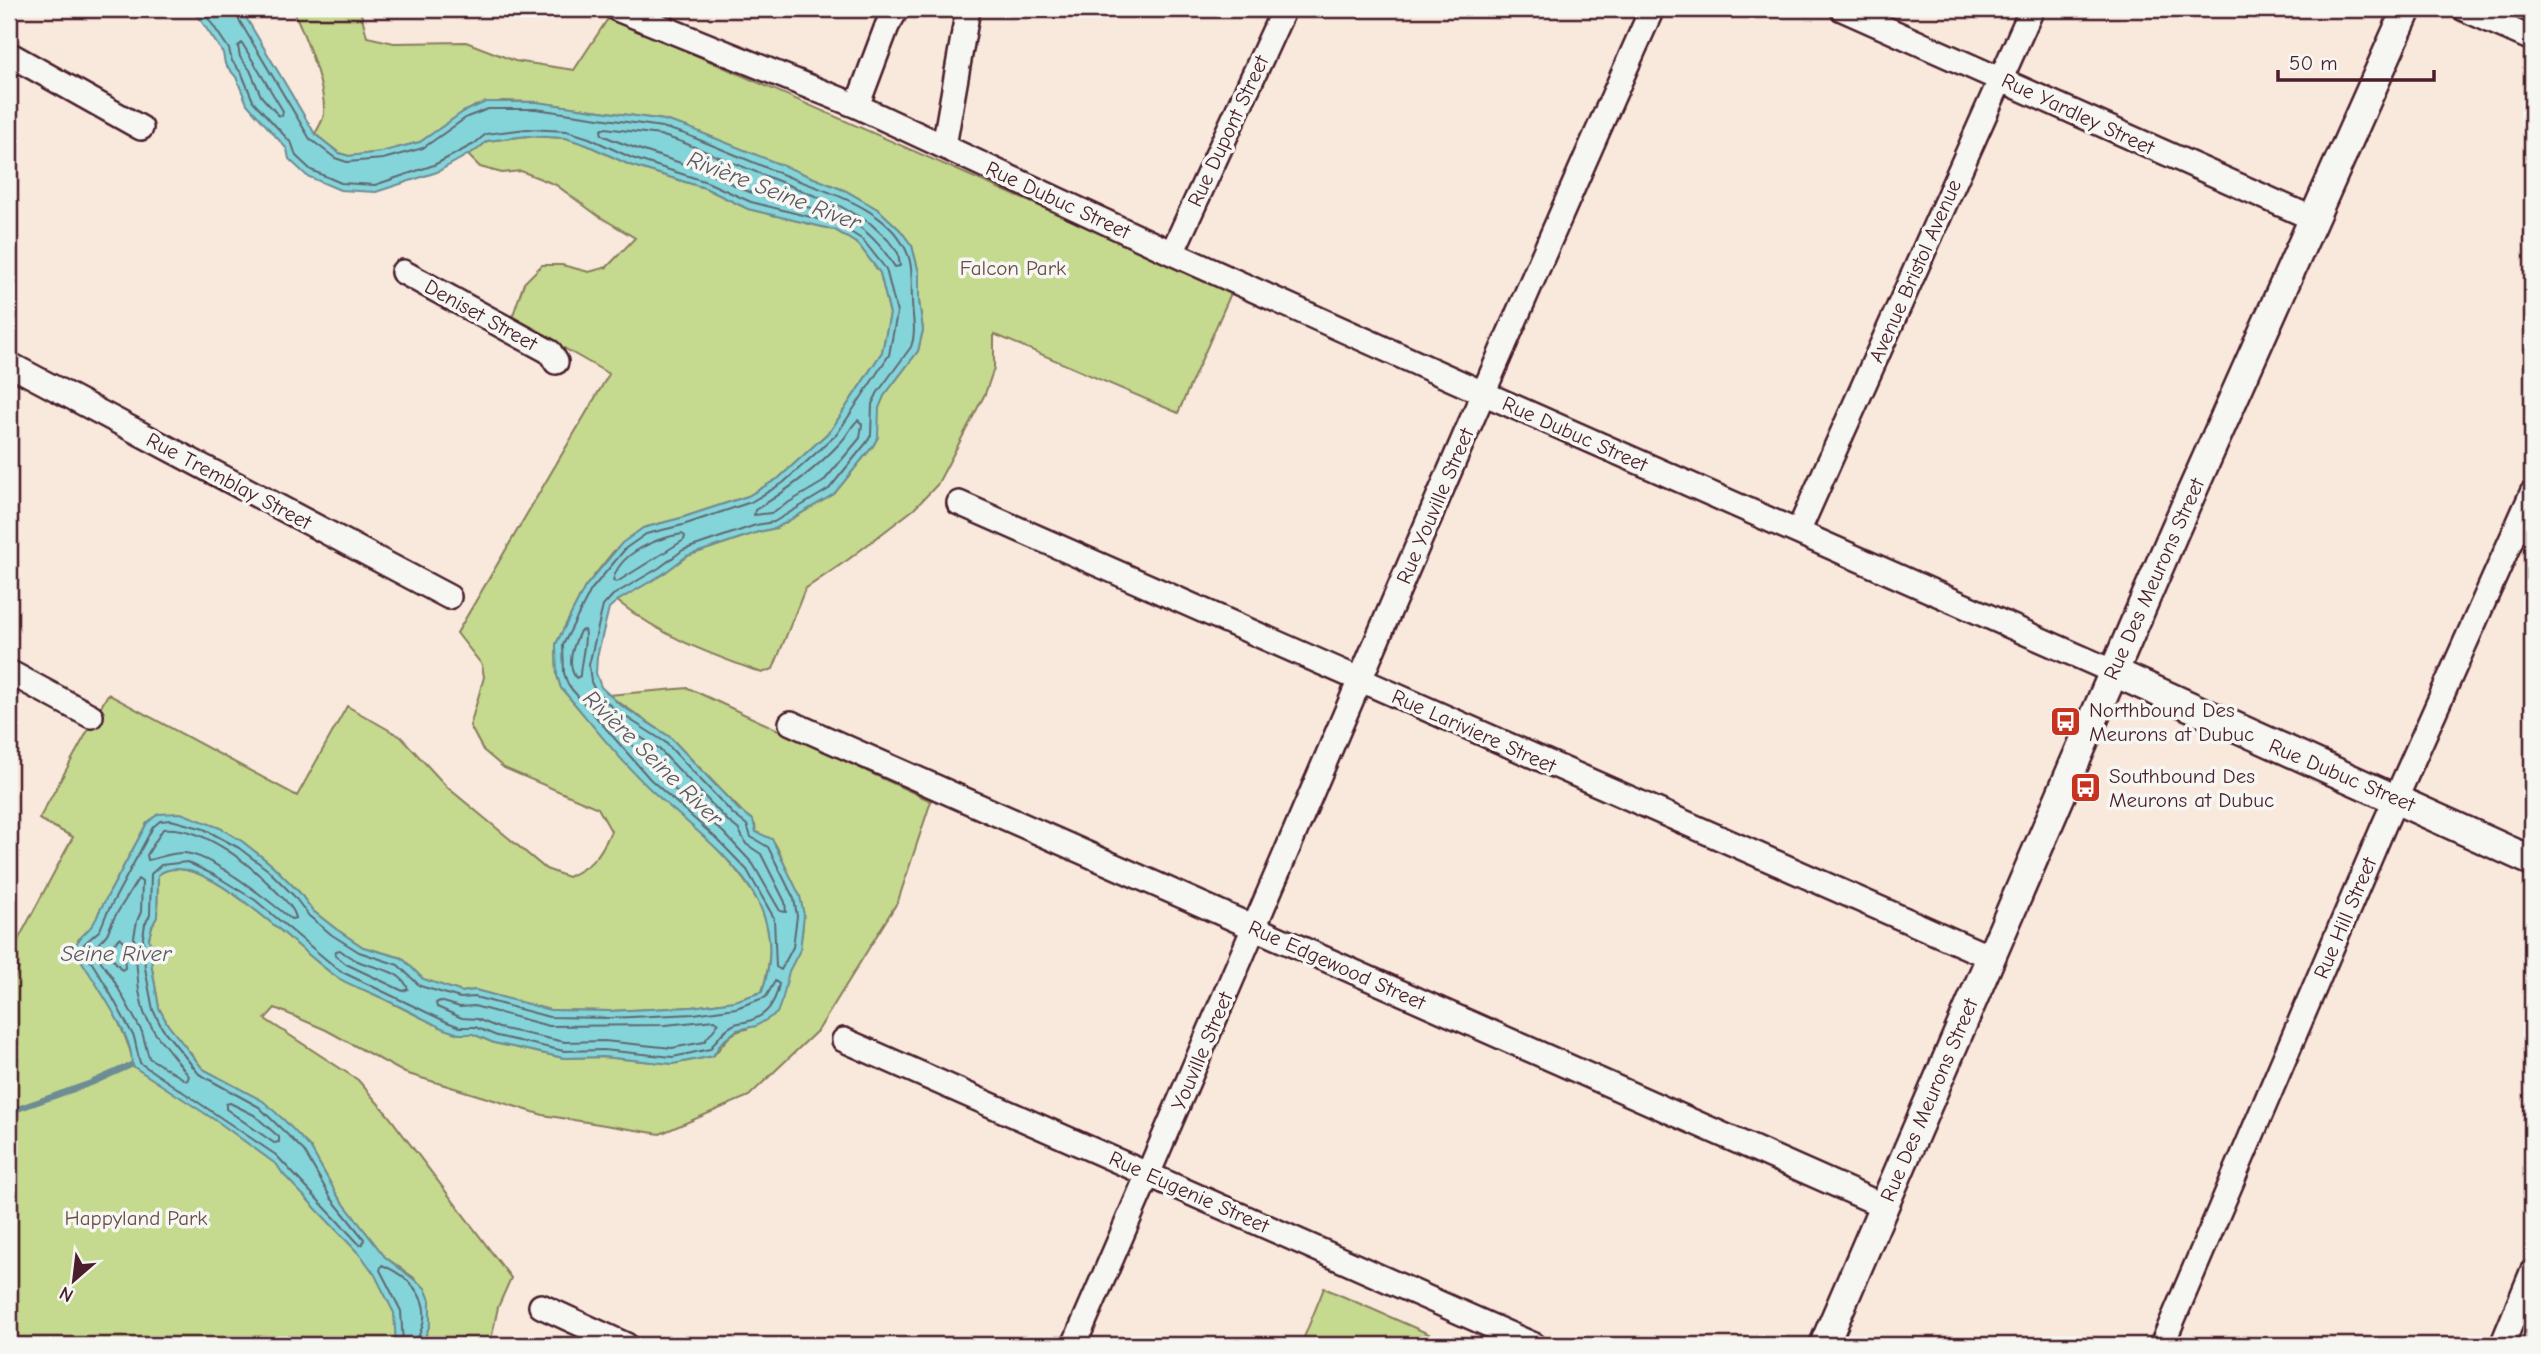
<svg xmlns="http://www.w3.org/2000/svg" width="2541" height="1354" viewBox="0 0 2541 1354" font-family="'Comic Neue',sans-serif">
<style>
.green{fill:#c5d98f;stroke:#887c5d;stroke-width:2}
.water{fill:#84d5da;stroke:#6d8c94;stroke-width:2}
.lines{fill:none;stroke-linecap:round;stroke-linejoin:round}
.shore{stroke:#616871;stroke-width:2}
.stream{stroke:#6d8c94;stroke-width:6}
.minor-casing{stroke:#4a1f2b;stroke-width:28}
.tertiary-casing{stroke:#4a1f2b;stroke-width:33}
.minor{stroke:#f6f6f2;stroke-width:23}
.tertiary{stroke:#f6f6f2;stroke-width:28}
.labels{text-anchor:middle;dominant-baseline:central;stroke-width:7;stroke-linejoin:round;paint-order:stroke}
.street-label{font-size:21px;fill:#4a1f2b;stroke:#f6f6f2}
.park-label{font-size:21px;fill:#694e44;stroke:#f6f6f2}
.poi-label{font-size:21px;fill:#4a1f2b;stroke:#f6f6f2;text-anchor:start}
.water-label{font-size:23px;font-style:italic;fill:#5b5660;stroke:#f6f6f2}
</style>
<rect width="100%" height="100%" fill="#f8e9dc"/>
<filter id="ink" filterUnits="userSpaceOnUse"><feTurbulence type="fractalNoise" baseFrequency=".0143" numOctaves="2"/><feDisplacementMap in="SourceGraphic" scale="14" xChannelSelector="R" yChannelSelector="G"/><feConvolveMatrix kernelMatrix="1 2 1 2 8 2 1 2 1" color-interpolation-filters="sRGB"/></filter>
<g filter="url(#ink)">
<path class="green" d="M293,9H360L367,37L394,43L466,42L515,61L574,70L609,17L1232,291L1178,413L994,334V368L985,394L937,485L914,509L849,559L805,589L773,669L762,673C705,652 665,638 617,601L663,574L687,556L758,532L776,528L834,494L873,446L878,437V408L884,396L918,351L923,330L919,301V273L912,246L900,230L879,210L846,191L687,127L664,120L536,102L503,101L475,106L420,142L382,152L349,156L339,153L315,134C318,128 323,121 324,114C326,87 304,34 293,9Z
M527,136L566,138L587,145L630,165L705,188L748,209L835,230L859,245L880,273L890,314L882,352L831,430L793,465L779,478L748,496L681,518L643,528L613,552L585,587L556,644L557,675L561,688C585,715 607,743 631,769C671,810 719,842 751,890C757,900 765,911 768,923C772,946 769,970 762,992L735,1001L692,1007L610,1011L550,1010L475,990L462,992L423,979L402,958L363,947L336,929L313,911L299,892L272,865L243,842L220,828L147,823L99,912L94,926L78,940C80,962 86,966 98,984C112,1007 126,1034 133,1060L276,1157L381,1272L407,1345H27L9,1334V989L19,969L9,963V957L73,837L39,819L108,694L297,796L347,706L401,737L447,787L546,869L568,877C593,865 600,856 611,831L598,808L504,768L483,750L470,726L484,677L482,665L457,633L609,374L512,318L524,283L542,265H562L589,272L607,267L635,238L597,215L556,185L521,171L502,173L480,167L467,154L478,149L487,141Z
M688,688L931,801L898,901L819,1029L749,1096L660,1134L543,1115L405,1073L326,1030L275,1008L265,1019L358,1080L388,1115L511,1278L498,1307L490,1345H422L430,1324L414,1278L385,1257L337,1195L310,1147L262,1101L203,1069L168,1025L159,1008L152,968L149,938L152,926L157,917L158,875C199,842 303,956 337,977C349,985 363,989 376,995C404,1008 430,1024 459,1034H473L494,1043L564,1058L603,1057L673,1064L713,1056C724,1045 728,1031 747,1029C784,978 824,942 790,876C784,866 780,851 774,842C771,838 761,836 756,832L755,825L670,737L608,695Z
M1324,1288L1429,1334L1424,1345H1301Z"/>
<path class="water" d="M193,9H241L315,134L339,153L349,156L381,152L420,142L463,112L486,102H536L664,120L687,127L846,191L879,210L900,230L912,246L919,273V301L923,330L918,351L884,396L879,408L878,437L873,446L834,494L776,528L758,532L687,556L663,574L617,601L609,608L597,657L596,673L601,687L619,704L670,737L739,810L753,820L756,832L772,839L800,896L804,915L800,950L789,971L783,997L777,1013L756,1026L737,1030L721,1043L713,1056L673,1064L603,1057L564,1058L494,1043L473,1034H459L444,1029C420,1017 396,1004 371,993C360,988 347,984 337,977C303,956 199,842 158,875L157,917L152,926L149,938L152,968L159,1008L168,1025L203,1069L263,1101L284,1120L310,1147L337,1195L385,1257L425,1288L430,1300V1324L422,1345H396L394,1313L375,1275L362,1257L283,1174L277,1165L221,1124L131,1065C138,1040 87,973 74,948C81,932 93,931 99,912L147,823L158,814L181,813L220,828L243,842L272,865L299,892L313,911L336,929L363,947L402,958L423,979L462,992L475,990L550,1010L610,1011L692,1007L735,1001L762,992C797,893 705,843 646,785C615,755 589,720 561,688L557,675L556,644L585,587L622,543L643,528L681,518L748,496L779,478L831,430L882,352L890,314L880,273L859,245L835,230L748,209L705,188L630,165L587,145L566,138L527,136L487,141L478,149L437,172L376,192L340,190L307,176L289,159L287,149L247,104L236,77L225,64L223,53Z"/>
<g class="lines">
<path class="shore" d="M202,9L229,49L232,61L242,74L253,101L292,144L296,156L311,170L341,183L375,185L434,165L474,144L486,134L527,129L567,131L589,138L632,158L707,182L751,202L838,224L863,240L886,269L897,313L889,355L837,434L783,483L751,502L683,525L646,534L626,548L591,590L563,645L564,673L568,685L650,779L718,840L747,870L774,918L776,967L781,970L793,947L797,916L794,899L768,847L751,837L747,825L734,815L665,742L615,710L595,690L591,682L589,665L603,606L613,595L659,568L683,550L756,525L774,522L829,489L867,442L871,435L872,404L878,392L911,347C917,331 912,317 912,300C911,283 914,264 905,248C882,205 826,192 784,175C751,161 718,148 685,134L662,127L536,109H488L467,117L423,148L383,159L347,162L335,158L310,139L236,15L235,9
M242,43L283,111L282,116L278,115L261,96L250,70L240,57L238,46Z
M605,128L660,135L682,142L840,206L870,223L888,240L898,253L900,266L895,267C855,203 821,215 758,195C741,190 725,179 709,173C673,159 637,151 602,135L601,130Z
M858,420L862,424L860,438L823,482L771,513L754,515L755,510C787,491 816,469 841,442C848,435 851,426 858,420Z
M682,534L685,536L684,540L617,582L613,581C618,553 657,538 682,534Z
M584,630C588,638 580,662 580,676L576,678C566,664 573,646 580,631Z
M622,728H626L659,749L728,821L739,830L746,844L761,854L785,902L786,912L780,911L753,864L724,833L656,773L622,733Z
M171,820L204,829L239,848L268,870L294,896L309,916L332,935L359,952L398,965L420,986L460,998L475,997L549,1017L610,1018L694,1014L736,1008L766,997L775,981L779,984C775,1003 768,1015 749,1021C744,1023 738,1022 733,1025C723,1030 716,1040 710,1049L673,1057L603,1050L564,1051L497,1036L475,1027H460L447,1022L340,971L255,900L216,876L187,862L161,865L151,874L150,915L145,924L143,937L145,968L153,1010L162,1028L199,1074L259,1107L304,1151L331,1198L364,1239L363,1244L360,1245L276,1155L140,1063L134,1037L104,982L83,949L84,944L100,930L106,915L153,827L160,821Z
M163,829C203,825 251,865 277,892C284,899 294,908 296,918L291,919C268,900 214,856 185,853C171,852 160,858 148,860L147,855Z
M138,879L142,882L141,912L137,921L134,937L139,991L144,1013L155,1033L189,1076L187,1081L149,1058L142,1032L112,977L93,950L107,934L114,918Z
M120,937L123,940L125,968L122,970L107,952Z
M340,950C346,955 353,959 360,962C377,969 402,970 408,989L403,991L346,964L335,955L336,951Z
M440,1001L460,1007L474,1006L549,1026L665,1025L715,1020L719,1023L704,1042L672,1048L604,1041L565,1042L499,1028L477,1019L462,1018L437,1007L436,1003Z
M230,1103L254,1115L279,1137V1142L274,1143L226,1109V1104Z
M403,1345L401,1311L380,1270L382,1265C406,1275 430,1296 423,1324C421,1332 417,1338 416,1345"/>
<path class="stream" d="M9,1112L91,1083L131,1065"/>
<defs>
<path id="minor" d="M617,9L857,106L1172,253L1483,393L2114,672
M1842,9L2314,219
M2464,9L2532,39
M9,54L141,128
M857,106L887,26L897,9
M944,146L968,9
M1172,253L1284,9
M403,272L550,352L556,362
M9,364L449,597
M959,503L1990,957
M1798,532L2032,9
M9,672L91,716
M791,723L1884,1206
M844,1040L1534,1345
M541,1306L626,1345
M1074,1345C1268,900 1454,452 1652,9
M2162,1345L2384,825L2532,493
M2502,1345L2532,1272"/>
<path id="tertiary" d="M2114,672L2532,861
M1824,1345L2174,532L2407,9"/>
</defs>
<use href="#minor" class="minor-casing"/>
<use href="#tertiary" class="tertiary-casing"/>
<use href="#minor" class="minor"/>
<use href="#tertiary" class="tertiary"/>
</g>
</g>
<defs>
<symbol id="bus-square" viewBox="-11 -11 22 22"><rect x="-9" y="-9" width="18" height="18" rx="4" fill="#c8321e" stroke="#f6f6f2"/><path d="M-5-6H5V4H4V6H2V4H-2V6H-4V4H-5ZM-3.5-4V0h7V-4ZM-3.5 1.2v1.5H-2V1.2ZM2 1.2v1.5H3.5V1.2Z" fill="#fff"/></symbol>
</defs>
<g fill-rule="evenodd">
<use href="#bus-square" x="2048" y="704" width="35" height="35"/>
<use href="#bus-square" x="2068" y="770" width="35" height="35"/>
</g>
<g class="labels">
<g class="street-label">
<text transform="translate(2078 114) rotate(25)">Rue Yardley Street</text>
<text transform="translate(1228 131) rotate(-65)">Rue Dupont Street</text>
<text transform="translate(1058 200) rotate(25)">Rue Dubuc Street</text>
<text transform="translate(1915 271) rotate(-66)">Avenue Bristol Avenue</text>
<text transform="translate(481 315) rotate(29)">Deniset Street</text>
<text transform="translate(1575 434) rotate(24)">Rue Dubuc Street</text>
<text transform="translate(229 481) rotate(28)">Rue Tremblay Street</text>
<text transform="translate(1435 506) rotate(-67)">Rue Youville Street</text>
<text transform="translate(2154 579) rotate(-66)">Rue Des Meurons Street</text>
<text transform="translate(1474 731) rotate(24)">Rue Lariviere Street</text>
<text transform="translate(2342 775) rotate(23)">Rue Dubuc Street</text>
<text transform="translate(2345 918) rotate(-67)">Rue Hill Street</text>
<text transform="translate(1337 965) rotate(24)">Rue Edgewood Street</text>
<text transform="translate(1202 1051) rotate(-67)">Youville Street</text>
<text transform="translate(1929 1100) rotate(-67)">Rue Des Meurons Street</text>
<text transform="translate(1189 1192) rotate(24)">Rue Eugenie Street</text>
</g>
<g class="park-label">
<text x="1013" y="268">Falcon Park</text>
<text x="136" y="1218">Happyland Park</text>
</g>
<g class="poi-label">
<text x="2089" y="710">Northbound Des<tspan x="2089" dy="24">Meurons at Dubuc</tspan></text>
<text x="2109" y="776">Southbound Des<tspan x="2109" dy="24">Meurons at Dubuc</tspan></text>
</g>
<g class="water-label">
<text transform="translate(774 191) rotate(21)">Rivière Seine River</text>
<text transform="translate(653 758) rotate(44)">Rivière Seine River</text>
<text x="116" y="953">Seine River</text>
</g>
</g>
<rect width="2541" height="1354" fill="none" stroke="#f6f6f2" stroke-width="35"/>
<rect x="18" y="18" width="2506" height="1319" fill="none" stroke="#4a1f2b" stroke-width="2.5" filter="url(#ink)"/>
<g transform="translate(74 1280) rotate(208)" stroke="#f6f6f2" stroke-width="5" paint-order="stroke">
<path d="M0-5L12 26L0 18L-12 26Z" fill="#4a1f2b"/>
<text y="-10" font-size="19" font-weight="bold" text-anchor="middle" fill="#4a1f2b">N</text>
</g>
<path d="M2278 70v10h156v-10" fill="none" stroke="#4a1f2b" stroke-width="3.5"/>
<text x="2289" y="70" font-size="21" fill="#4a1f2b" stroke="#f6f6f2" stroke-width="5" paint-order="stroke">50 m</text>
</svg>
